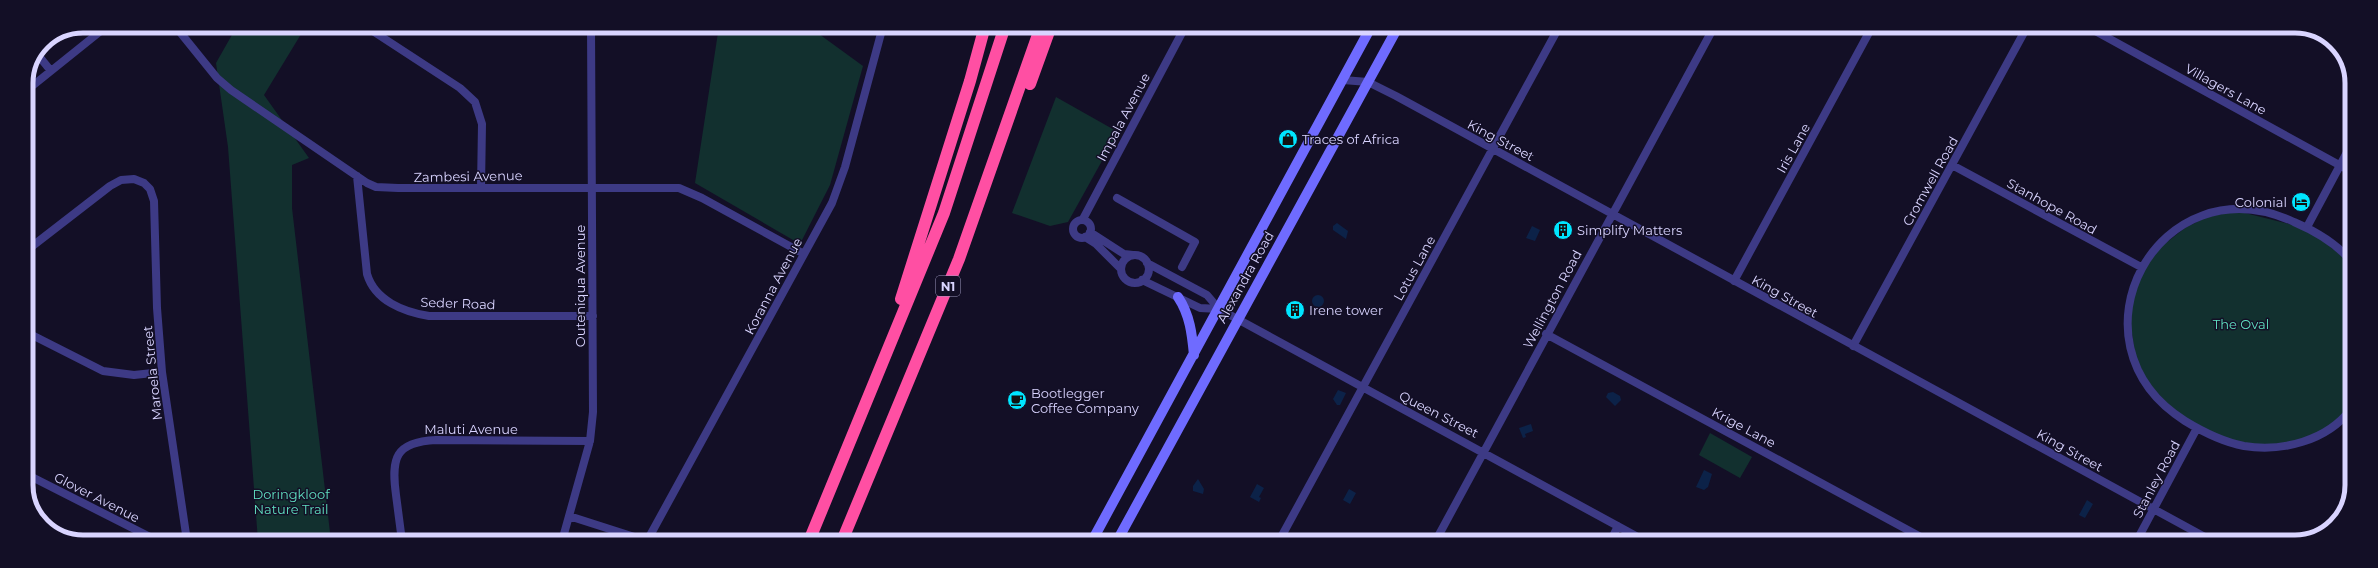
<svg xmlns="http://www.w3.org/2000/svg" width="2378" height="568" viewBox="0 0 2378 568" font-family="Montserrat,sans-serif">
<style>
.green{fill:#12302f}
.water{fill:#0c2248}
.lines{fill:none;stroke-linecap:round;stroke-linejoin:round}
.minor{stroke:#3d3a85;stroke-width:8}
.secondary{stroke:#6f6bff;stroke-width:10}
.motorway{stroke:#ff4fa3;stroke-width:12}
.labels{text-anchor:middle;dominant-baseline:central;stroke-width:3;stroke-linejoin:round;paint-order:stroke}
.shield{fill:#130f26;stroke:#9e99be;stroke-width:1}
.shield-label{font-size:12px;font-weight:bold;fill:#d9d4ff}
.street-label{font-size:13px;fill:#d9d4ff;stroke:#130f26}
.poi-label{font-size:13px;fill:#d9d4ff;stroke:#130f26;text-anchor:start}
.park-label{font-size:13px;fill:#5fe0c0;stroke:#130f26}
.rim{fill:none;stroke:#d9d4ff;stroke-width:5}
</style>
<rect width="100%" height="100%" fill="#130f26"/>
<path class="green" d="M237,26H306L264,95L309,158L292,165V208L331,541H258L228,147L216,63Z
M719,26H808L863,66L830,185L800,244L695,183Z
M1056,97L1118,132L1068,222L1050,226L1012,213Z
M2237,211L2309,229L2351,264V410L2308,442L2240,446L2180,417L2138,372L2130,321L2134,295L2144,269L2162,246L2185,228L2207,217Z
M1710,433L1752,457L1740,478L1699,455Z"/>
<path class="water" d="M1337,223L1348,231L1346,239L1333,230V226Z
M1532,226L1540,230L1535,241L1526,238Z
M1312 301a6 6 0 1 1 12 0a6 6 0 1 1-12 0Z
M1338,390L1346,393L1340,405H1337L1333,399Z
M1613,392L1620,396L1621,400L1615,406L1606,397L1608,393Z
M1531,424L1533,431L1525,434L1526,437L1523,438L1519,428Z
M1704,470L1712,474L1708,487L1704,490L1696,487Z
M1198,479L1204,489L1203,494L1193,491V486Z
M1257,484L1264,488L1259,497L1261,498L1259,502L1250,497Z
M1349,489L1356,493L1350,504L1343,500Z
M2087,500L2093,504L2085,518L2079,515Z"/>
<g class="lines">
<path class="minor" d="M175,26L217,78L231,90L367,183L376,187L398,188H679L702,198L804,254
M365,26L460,88L475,102L482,124L481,187
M2088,27L2352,172
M38,55L51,71
M1343,80L1368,82L1396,96L2214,542
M26,91L107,26
M1952,165L2141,267
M357,176L367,274C375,301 404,312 429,316H593
M1117,198L1195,242L1182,267
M1083,219L1185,27
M1073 229a9 9 0 1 1 18 0a9 9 0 1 1-18 0Z
M2307,227L2352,143
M1090,232L1124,254L1133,255
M1085,237L1096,244L1121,269
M26,251L110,186L121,180L134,179L144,183L150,189L154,201L157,308L162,372L187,541
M1121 269a14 14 0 1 1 28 0a14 14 0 1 1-28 0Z
M1147,263L1207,295L1219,309L1647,542
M1142,280L1200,308L1219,309
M1734,281L1872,27
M26,332L103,371L134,375L162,372
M1546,334L1930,542
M1853,346L2027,27
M2351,409C2327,441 2282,452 2244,446C2223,442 2203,432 2185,421C2060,342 2159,159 2294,222C2315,231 2336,243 2351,261
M26,474L158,541
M569,516L647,541
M402,541C400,526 398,510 396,495C391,458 395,442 436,440L590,441
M562,541L590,441L593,412L591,26
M647,541L832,203L845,167L883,26
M1279,541L1559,27
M1435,542L1714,27
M1610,542L1618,526
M2136,542L2197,428"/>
<path class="secondary" d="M1178,297C1190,315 1192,334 1194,355
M1092,541L1371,27
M1117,541L1398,27"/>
<path class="motorway" d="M1030,84L1051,26
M901,299L970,81L985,26
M809,541L944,213L1005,26
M842,541L959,259L1041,26"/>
</g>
<defs>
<symbol id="shop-disc" viewBox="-11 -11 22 22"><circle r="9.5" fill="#00e5ff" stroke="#130f26"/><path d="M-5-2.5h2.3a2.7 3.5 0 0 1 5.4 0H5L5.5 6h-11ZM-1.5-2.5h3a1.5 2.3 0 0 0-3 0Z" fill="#111"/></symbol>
<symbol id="hotel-disc" viewBox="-11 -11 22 22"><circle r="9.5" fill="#00e5ff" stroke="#130f26"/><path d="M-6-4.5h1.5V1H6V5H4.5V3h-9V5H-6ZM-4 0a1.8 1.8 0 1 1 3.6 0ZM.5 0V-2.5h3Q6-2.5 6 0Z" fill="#111"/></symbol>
<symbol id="building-disc" viewBox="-11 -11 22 22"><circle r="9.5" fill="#00e5ff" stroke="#130f26"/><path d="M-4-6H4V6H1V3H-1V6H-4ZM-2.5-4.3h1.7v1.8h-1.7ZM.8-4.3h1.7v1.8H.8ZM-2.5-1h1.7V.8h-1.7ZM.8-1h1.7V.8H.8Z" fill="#111"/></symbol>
<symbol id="cafe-disc" viewBox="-11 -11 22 22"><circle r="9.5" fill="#00e5ff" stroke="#130f26"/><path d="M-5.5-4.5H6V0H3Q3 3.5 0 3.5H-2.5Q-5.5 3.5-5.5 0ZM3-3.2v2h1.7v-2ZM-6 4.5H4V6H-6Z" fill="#111"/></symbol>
</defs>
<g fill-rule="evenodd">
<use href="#shop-disc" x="1277" y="128" width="22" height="22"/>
<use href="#hotel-disc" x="2290" y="191" width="22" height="22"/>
<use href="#building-disc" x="1552" y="219" width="22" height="22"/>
<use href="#building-disc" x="1284" y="299" width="22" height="22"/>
<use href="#cafe-disc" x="1006" y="389" width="22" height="22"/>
</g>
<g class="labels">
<rect class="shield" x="936" y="276" width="24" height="20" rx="3"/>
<g class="shield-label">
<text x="948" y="286">N1</text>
</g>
<g class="street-label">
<text transform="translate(2226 89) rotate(29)">Villagers Lane</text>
<text transform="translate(1123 117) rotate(-62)">Impala Avenue</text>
<text transform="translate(1501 140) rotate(28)">King Street</text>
<text transform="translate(1793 148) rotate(-61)">Iris Lane</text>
<text transform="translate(468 176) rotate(-1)">Zambesi Avenue</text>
<text transform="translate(1930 181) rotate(-61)">Cromwell Road</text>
<text transform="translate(2052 206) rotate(29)">Stanhope Road</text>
<text transform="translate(1414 268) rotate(-61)">Lotus Lane</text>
<text transform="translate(1245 277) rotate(-61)">Alexandra Road</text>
<text transform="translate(580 286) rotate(-90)">Outeniqua Avenue</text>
<text transform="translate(773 286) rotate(-62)">Koranna Avenue</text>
<text transform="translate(1785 296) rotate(29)">King Street</text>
<text transform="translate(1552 299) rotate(-62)">Wellington Road</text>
<text transform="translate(458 303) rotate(2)">Seder Road</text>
<text transform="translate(152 373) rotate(-96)">Maroela Street</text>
<text transform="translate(1439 414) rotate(27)">Queen Street</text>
<text transform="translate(1744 427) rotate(28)">Krige Lane</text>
<text x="471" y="429">Maluti Avenue</text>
<text transform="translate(2070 450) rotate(29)">King Street</text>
<text transform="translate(2156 479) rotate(-62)">Stanley Road</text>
<text transform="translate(97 497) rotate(27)">Glover Avenue</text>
</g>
<g class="poi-label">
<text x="1302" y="139">Traces of Africa</text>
<text x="2287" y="202" text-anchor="end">Colonial</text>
<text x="1577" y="230">Simplify Matters</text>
<text x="1309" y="310">Irene tower</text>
<text x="1031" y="393">Bootlegger<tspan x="1031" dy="15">Coffee Company</tspan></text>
</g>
<g class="park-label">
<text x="2241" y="324">The Oval</text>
<text x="291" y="494">Doringkloof<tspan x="291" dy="15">Nature Trail</tspan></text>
</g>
</g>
<path d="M0 0H2378V568H0ZM83 33H2295A50 50 0 0 1 2345 83V485A50 50 0 0 1 2295 535H83A50 50 0 0 1 33 485V83A50 50 0 0 1 83 33Z" fill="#130f26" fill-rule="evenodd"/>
<path class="rim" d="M83 33H2295A50 50 0 0 1 2345 83V485A50 50 0 0 1 2295 535H83A50 50 0 0 1 33 485V83A50 50 0 0 1 83 33Z"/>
</svg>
